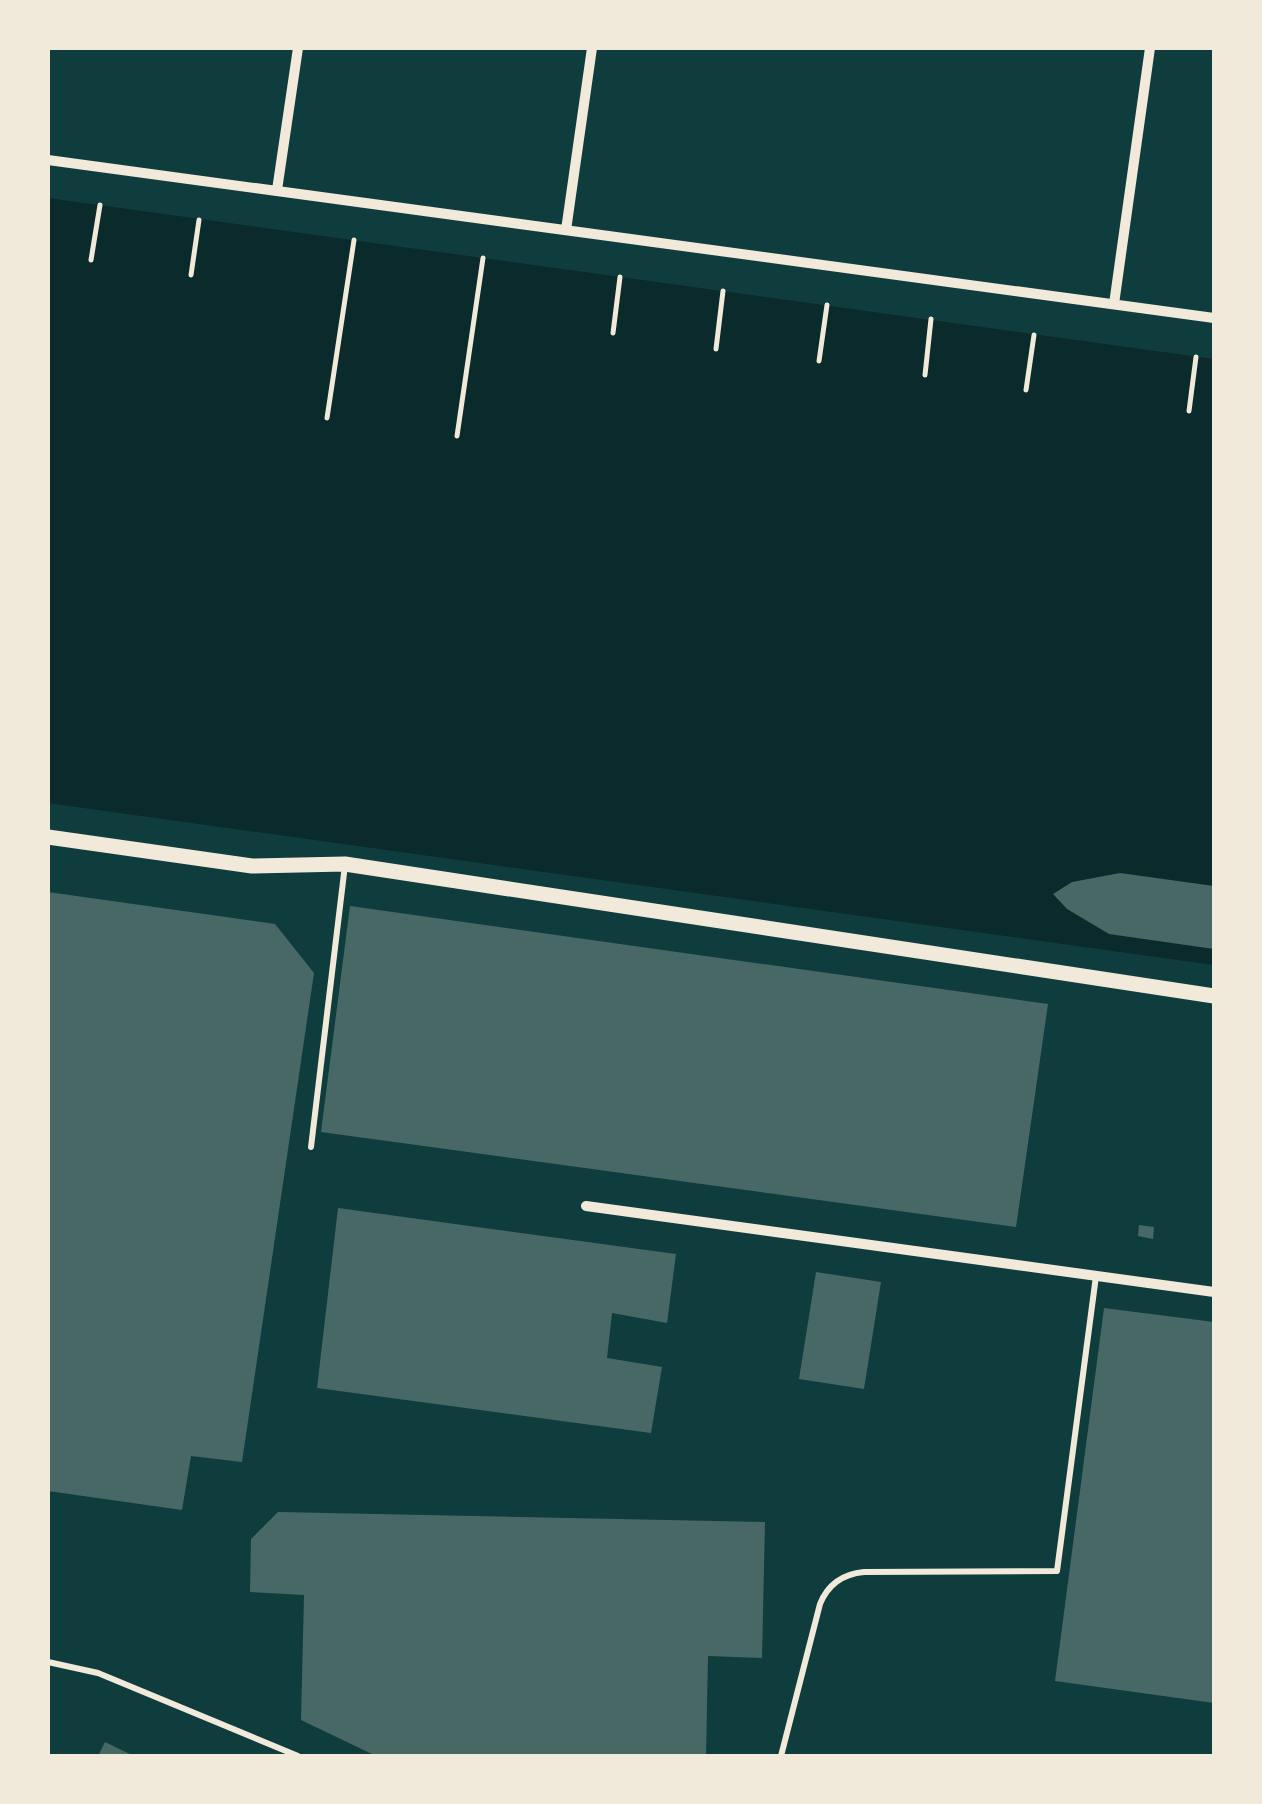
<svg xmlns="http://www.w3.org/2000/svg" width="1262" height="1804" viewBox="0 0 1262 1804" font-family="'IBM Plex Sans',sans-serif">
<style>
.water{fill:#0a2a2b}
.building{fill:#486865}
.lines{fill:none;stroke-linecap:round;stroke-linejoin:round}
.path{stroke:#f1e9da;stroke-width:5}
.service{stroke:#f1e9da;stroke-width:6}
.minor{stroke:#f1e9da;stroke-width:10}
.tertiary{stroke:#f1e9da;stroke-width:15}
</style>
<rect width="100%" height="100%" fill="#0f3d3e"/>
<path class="water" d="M48,198L1214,359V965L48,803Z"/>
<path class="building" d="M1120,873L1214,886V949L1109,934L1067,909L1053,894L1072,882Z
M48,892L275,924L314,973L242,1462L191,1456L182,1510L48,1491Z
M350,906L1048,1004L1016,1227L321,1132Z
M338,1208L676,1254L667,1323L612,1313L607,1358L662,1367L651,1433L317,1388Z
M1139,1225L1154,1227L1153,1239L1138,1236Z
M816,1272L881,1282L864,1389L799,1379Z
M1104,1308L1214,1322V1703L1055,1681Z
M278,1512L765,1522L762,1658L708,1656L706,1756H376L301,1720L304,1595L250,1592L251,1539Z
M105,1742L134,1756H98Z"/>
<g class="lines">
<path class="path" d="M91,260L100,205
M191,275L199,220
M613,333L620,277
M716,349L723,291
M819,361L827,305
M925,375L931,319
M1026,390L1034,335
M1189,411L1196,357
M327,418L354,240
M457,436L483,258"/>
<path class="service" d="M311,1147L345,865
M48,1662L98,1673L298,1756
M781,1756L820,1604C828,1584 843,1574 864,1572L1057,1571L1096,1276"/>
<path class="minor" d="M48,160L1214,318
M277,190L298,48
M566,230L592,48
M1114,304L1150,48
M586,1206L1214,1292"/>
<path class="tertiary" d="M48,837L252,866L345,864L1214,996"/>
</g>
<rect width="1262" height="1804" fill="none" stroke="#f1e9da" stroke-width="100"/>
</svg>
